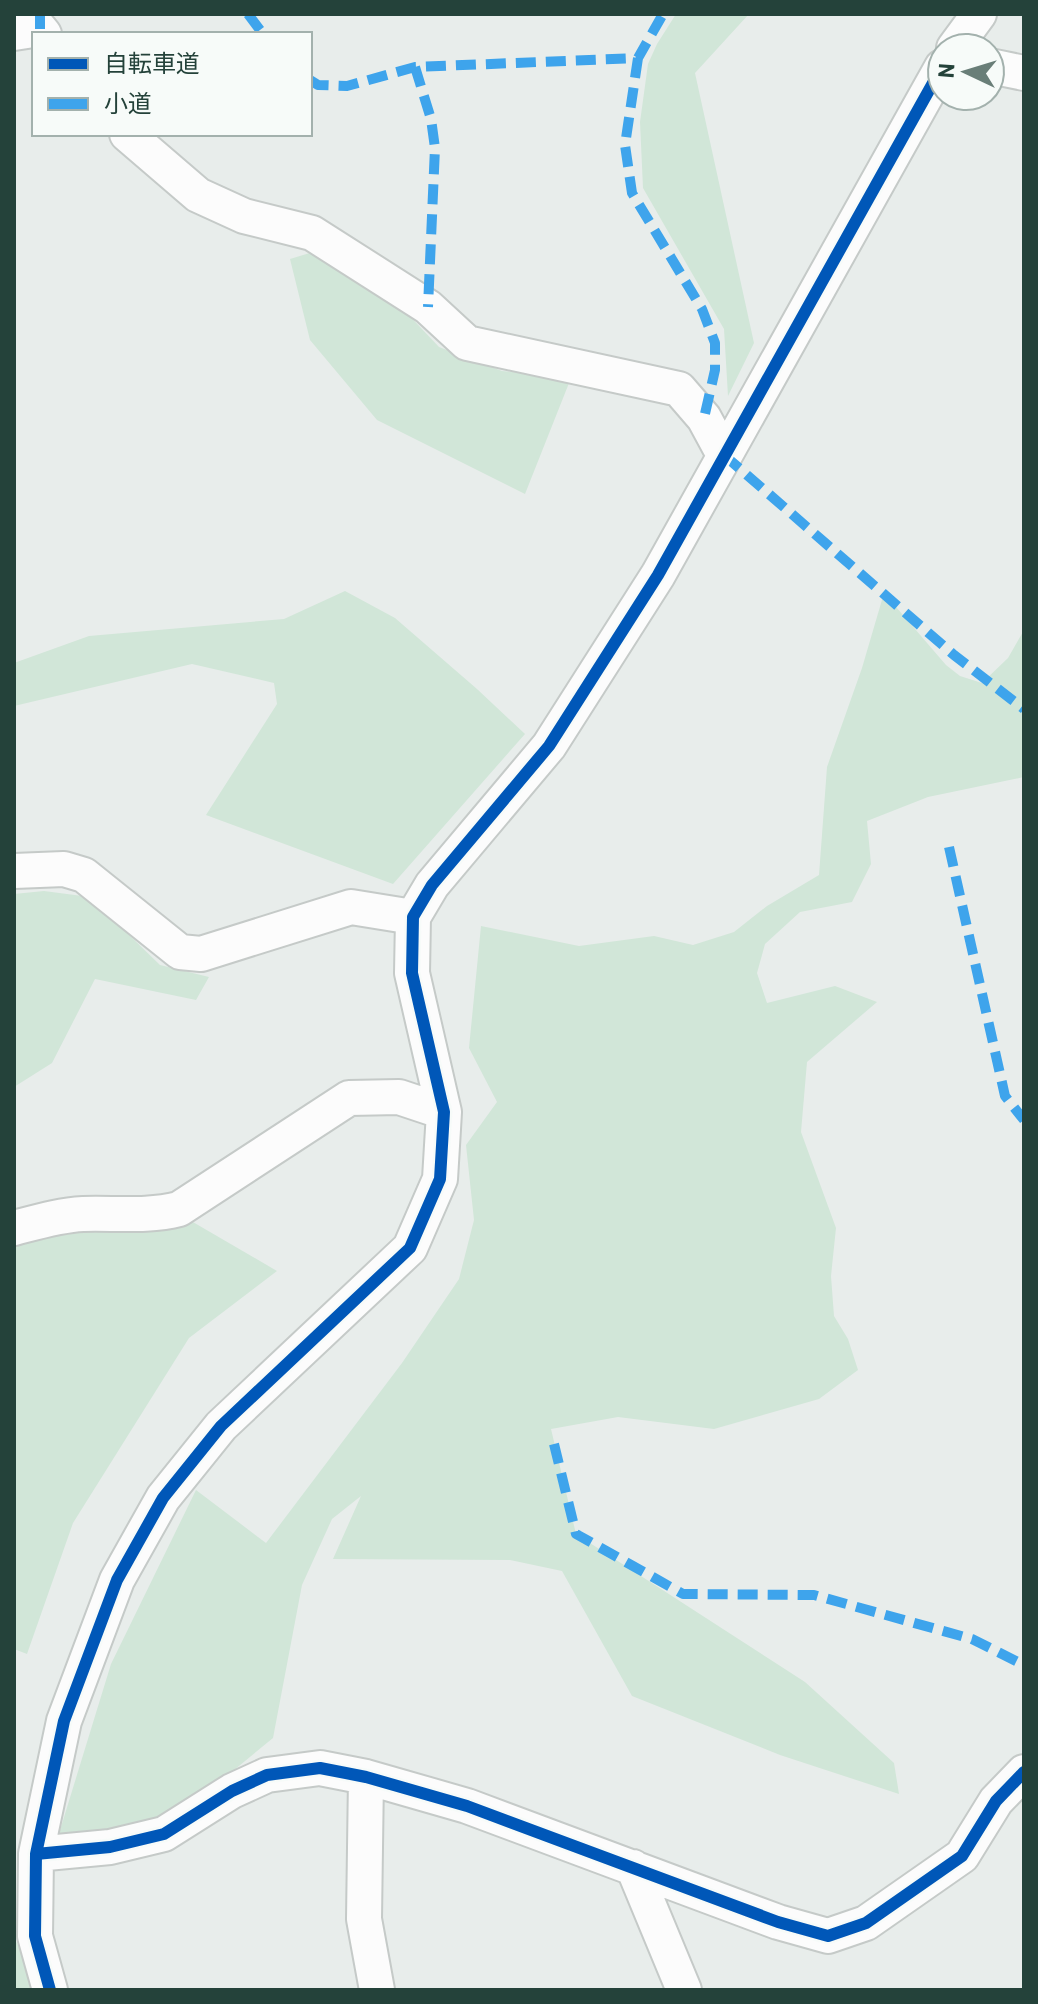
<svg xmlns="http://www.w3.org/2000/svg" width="1038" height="2004" viewBox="0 0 1038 2004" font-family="Barlow,'Noto Sans JP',sans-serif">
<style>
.green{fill:#d1e6d8}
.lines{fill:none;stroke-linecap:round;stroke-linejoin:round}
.street-casing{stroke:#c5cac8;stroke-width:38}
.street{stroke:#fcfcfc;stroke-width:34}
.quiet{stroke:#3ea4ec;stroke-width:10;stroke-dasharray:20 10;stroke-linecap:butt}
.cycleway-casing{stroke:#f7fbf9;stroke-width:17}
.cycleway{stroke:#0057b8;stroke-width:12}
</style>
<rect width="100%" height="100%" fill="#e8edeb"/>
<path class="green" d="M676,14H749L695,73L754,343L728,396L724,329L643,188L640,122L648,64L657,44Z
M313,252L385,290L439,347L502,371L571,378L525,494L377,420L310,340L290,259Z
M345,591L395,618L477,689L525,734L393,884L206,815L277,704L274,683L192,664L14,706V663L89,636L284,619Z
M884,593L946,665L960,676L982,683L1008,658L1024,630V777L928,797L867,821L871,864L852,902L800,912L765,944L757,973L767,1003L835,986L877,1002L807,1062L801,1132L836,1228L831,1276L834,1316L848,1339L858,1370L819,1399L714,1429L618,1417L551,1429L576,1534L805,1682L894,1763L899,1794L780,1755L632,1696L562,1571L510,1560L333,1559L361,1496L332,1519L302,1585L273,1738L228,1775L152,1822L53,1853L111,1664L196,1490L266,1543L402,1363L459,1279L474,1220L466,1145L497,1102L469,1048L481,926L579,946L654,936L693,945L734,932L767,906L819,875L827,767L862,668Z
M44,891L90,897L160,965L209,977L196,1000L95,979L52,1063L14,1087V894Z
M186,1218L277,1271L189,1338L73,1523L27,1654L14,1649V1237Z
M14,1937L40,1990H14Z"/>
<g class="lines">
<defs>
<path id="street" d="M14,33L40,29L44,34
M954,48L979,14
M990,66L1024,73
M127,134L198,195L244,216L312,233L428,307L467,343L679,389L704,418L724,455
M14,871L64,869L84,875L180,952L201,954L351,907L413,917
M14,1228C37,1222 60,1215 83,1214C116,1213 148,1217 179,1209L349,1098L399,1097L444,1112
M366,1777L364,1919L377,1990
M36,1854L110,1847L164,1834L232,1791L267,1775L320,1768L366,1777L467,1806L778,1922L828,1936L866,1923L962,1856L996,1801L1024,1772
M633,1867L684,1990
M50,1990L35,1936L36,1854L64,1721L117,1580L163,1498L221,1426L410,1248L440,1179L444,1112L412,973L413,917L432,885L549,746L658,575L942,67"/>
</defs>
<use href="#street" class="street-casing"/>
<use href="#street" class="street"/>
<path class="quiet" d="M248,14L263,34
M40,29V14
M638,58L625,145L632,193L702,309L715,343V370L704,418
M415,67L431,119L435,148L428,307
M310,80L318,85L347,86L415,67L638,58L663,14
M724,455L954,655L1024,709
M949,847L1005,1096L1024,1120
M554,1444L576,1534L683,1594L814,1595L972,1639L1024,1665"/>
<defs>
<path id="cycleway" d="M36,1854L110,1847L164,1834L232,1791L267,1775L320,1768L366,1777L467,1806L778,1922L828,1936L866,1923L962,1856L996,1801L1024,1772
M50,1990L35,1936L36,1854L64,1721L117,1580L163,1498L221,1426L410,1248L440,1179L444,1112L412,973L413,917L432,885L549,746L658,575L942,67"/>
</defs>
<use href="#cycleway" class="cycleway-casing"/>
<use href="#cycleway" class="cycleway"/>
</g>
<rect width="1038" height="2004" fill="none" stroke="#24423a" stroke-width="32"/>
<rect x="32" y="32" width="280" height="104" fill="#f7fbf9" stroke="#a3b1ad" stroke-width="2"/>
<rect x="48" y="58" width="40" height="12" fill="#0057b8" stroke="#a3b1ad" stroke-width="2"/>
<text x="104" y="72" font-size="24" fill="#24423a">自転車道</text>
<rect x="48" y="98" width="40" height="12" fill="#3ea4ec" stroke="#a3b1ad" stroke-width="2"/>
<text x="104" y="112" font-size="24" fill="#24423a">小道</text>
<g transform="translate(966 72) rotate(274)"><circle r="38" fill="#f7fbf9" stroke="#a3b1ad" stroke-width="2"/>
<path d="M0-6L14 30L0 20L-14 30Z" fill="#697e78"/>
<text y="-12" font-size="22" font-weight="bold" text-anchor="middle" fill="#24423a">N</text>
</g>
</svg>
